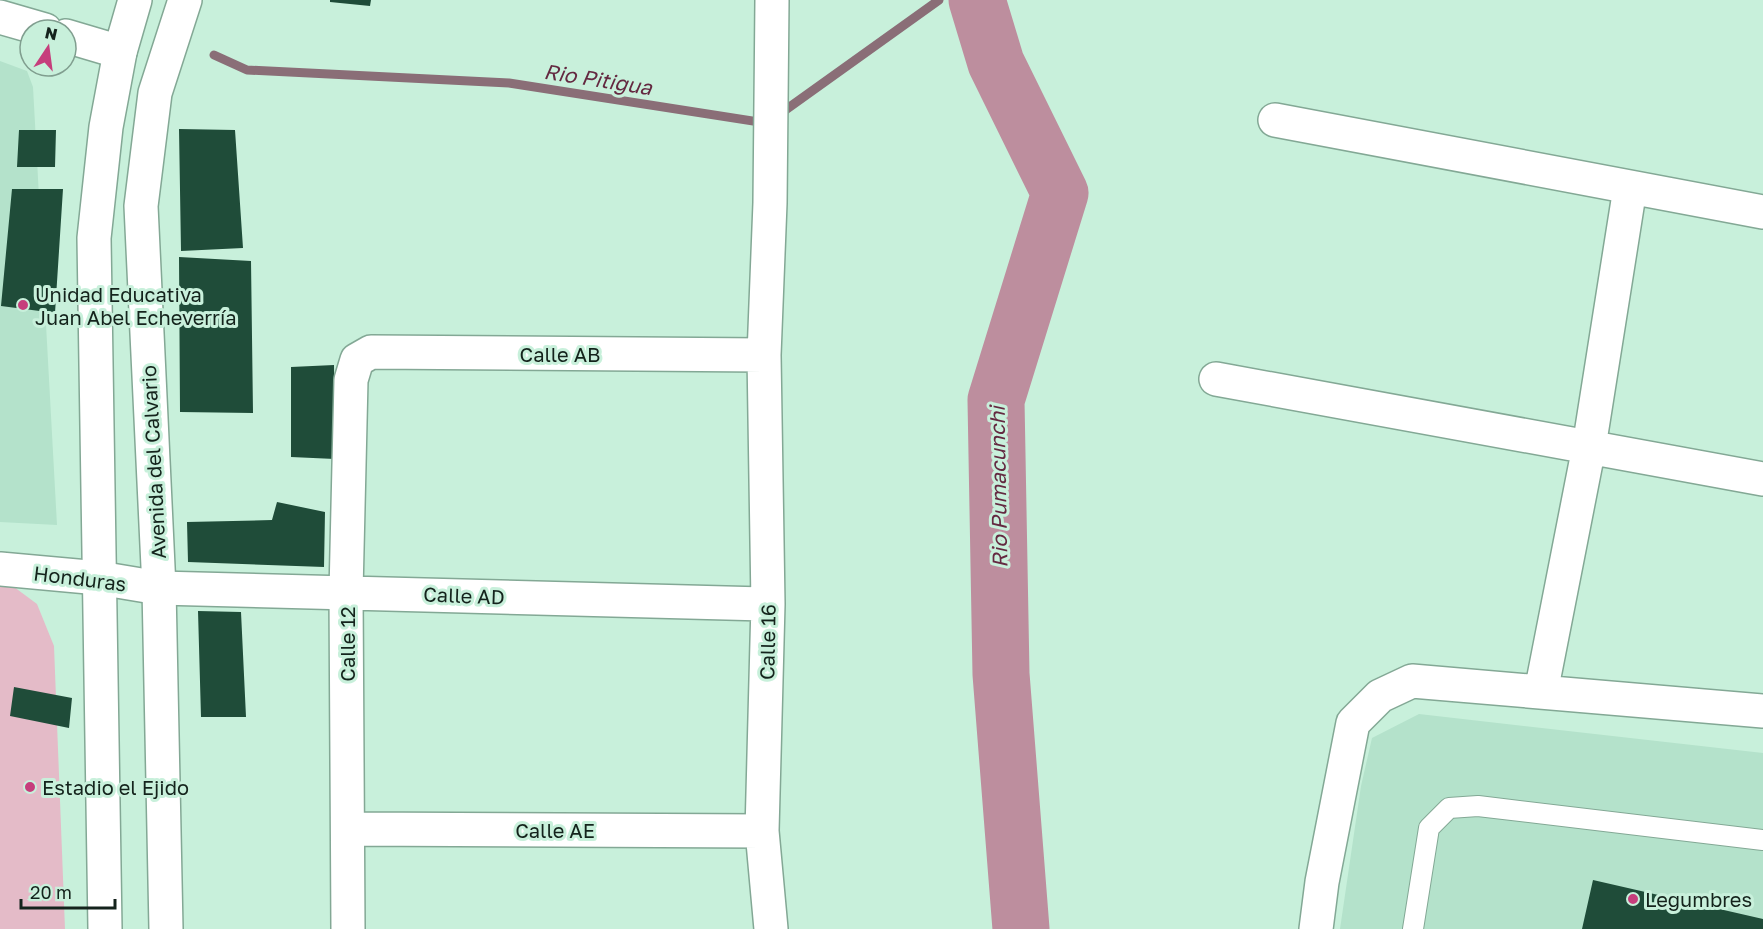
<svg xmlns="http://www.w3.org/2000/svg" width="1763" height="929" viewBox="0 0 1763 929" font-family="'Golos Text',sans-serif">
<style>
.built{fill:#b4e2cb}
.green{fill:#e4bbc8}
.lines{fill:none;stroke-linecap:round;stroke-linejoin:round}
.stream{stroke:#8a6e77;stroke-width:9}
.river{stroke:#bd8e9e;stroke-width:57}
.building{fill:#1f4c39}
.lane-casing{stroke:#83a895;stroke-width:22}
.street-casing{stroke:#83a895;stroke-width:36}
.secondary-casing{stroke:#83a895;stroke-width:36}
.lane{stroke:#fff;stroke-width:20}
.street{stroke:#fff;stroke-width:33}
.secondary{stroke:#fff;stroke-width:33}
.poi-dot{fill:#c63e7c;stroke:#c8f0db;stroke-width:2}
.labels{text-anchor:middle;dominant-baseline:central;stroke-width:6;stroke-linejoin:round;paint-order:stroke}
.poi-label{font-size:20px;fill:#14231c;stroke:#c8f0db;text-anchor:start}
.street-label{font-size:20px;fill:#14231c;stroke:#c8f0db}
.water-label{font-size:21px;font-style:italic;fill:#642941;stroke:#c8f0db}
</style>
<rect width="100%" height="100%" fill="#c8f0db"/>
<path class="built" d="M0,61L27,71L33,87L57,525L0,522Z
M1419,714L1763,753V929H1340L1361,786L1372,738Z"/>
<path class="green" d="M0,580L6,581L37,604L54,646L65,929H0Z"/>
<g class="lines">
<path class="stream" d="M214,55L247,70L509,83L766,123
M777,116L939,0"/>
<path class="river" d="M977,0L996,63L1060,193L996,400L1001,674L1021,929"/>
</g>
<path class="building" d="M330,0H371L370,6L330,2Z
M179,129L235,130L243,248L181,251Z
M19,130H56L55,167H17Z
M12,189H63L55,313L1,306Z
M179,257L251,261L253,413L180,412Z
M334,365L335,459L291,457V367Z
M277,502L325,512L324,567L188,562L187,522L272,520Z
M198,611L241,612L246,717H201Z
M14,687L72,698L69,728L10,716Z
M1593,880L1763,919V929H1582Z"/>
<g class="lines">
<defs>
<path id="lane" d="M1413,929L1429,828L1449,808L1478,806L1763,840"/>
<path id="street" d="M0,17L45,30
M66,36L120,52
M1275,120L1763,212
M1216,379L1763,479
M0,569L99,578L159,588L768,604
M1541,692L1589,447L1630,188
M348,829L762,831
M348,929L346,592L351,380L357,360L371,352L764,355
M771,929L762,831L768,604L764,355L770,203L772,0
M1316,929L1322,882L1353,723L1380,696L1412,681L1763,711"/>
<path id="secondary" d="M105,929L94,238L106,127L120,52L135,0
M166,929L159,588L141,206L155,93L185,0"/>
</defs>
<use href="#lane" class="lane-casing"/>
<use href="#street" class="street-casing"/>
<use href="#secondary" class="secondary-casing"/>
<use href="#lane" class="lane"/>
<use href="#street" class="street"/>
<use href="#secondary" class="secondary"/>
</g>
<g class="poi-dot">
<circle cx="23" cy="305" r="6"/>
<circle cx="30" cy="787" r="6"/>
<circle cx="1633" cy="899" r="6"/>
</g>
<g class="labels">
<g class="poi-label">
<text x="35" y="294">Unidad Educativa<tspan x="35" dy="23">Juan Abel Echeverría</tspan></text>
<text x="42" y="787">Estadio el Ejido</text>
<text x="1645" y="899">Legumbres</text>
</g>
<g class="street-label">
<text x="560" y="354">Calle AB</text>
<text transform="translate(153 462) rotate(-93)">Avenida del Calvario</text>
<text transform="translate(80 578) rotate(7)">Honduras</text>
<text transform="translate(464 595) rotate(2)">Calle AD</text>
<text transform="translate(767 642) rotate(-89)">Calle 16</text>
<text transform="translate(347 644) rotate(-90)">Calle 12</text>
<text x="555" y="830">Calle AE</text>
</g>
<g class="water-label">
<text transform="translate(598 79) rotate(9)">Rio Pitigua</text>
<text transform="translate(998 487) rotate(-91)">Rio Pumacunchi</text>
</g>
</g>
<g transform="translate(48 48) rotate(13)"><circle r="28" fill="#c8f0db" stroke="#809e8f" stroke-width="1.5"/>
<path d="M0-4.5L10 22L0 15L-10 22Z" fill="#c63e7c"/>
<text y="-9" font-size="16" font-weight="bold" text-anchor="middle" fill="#14231c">N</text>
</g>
<path d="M21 899v9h94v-9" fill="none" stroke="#14231c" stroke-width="3"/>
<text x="30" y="899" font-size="18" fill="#14231c" stroke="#c8f0db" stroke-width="4.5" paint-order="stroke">20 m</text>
</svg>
